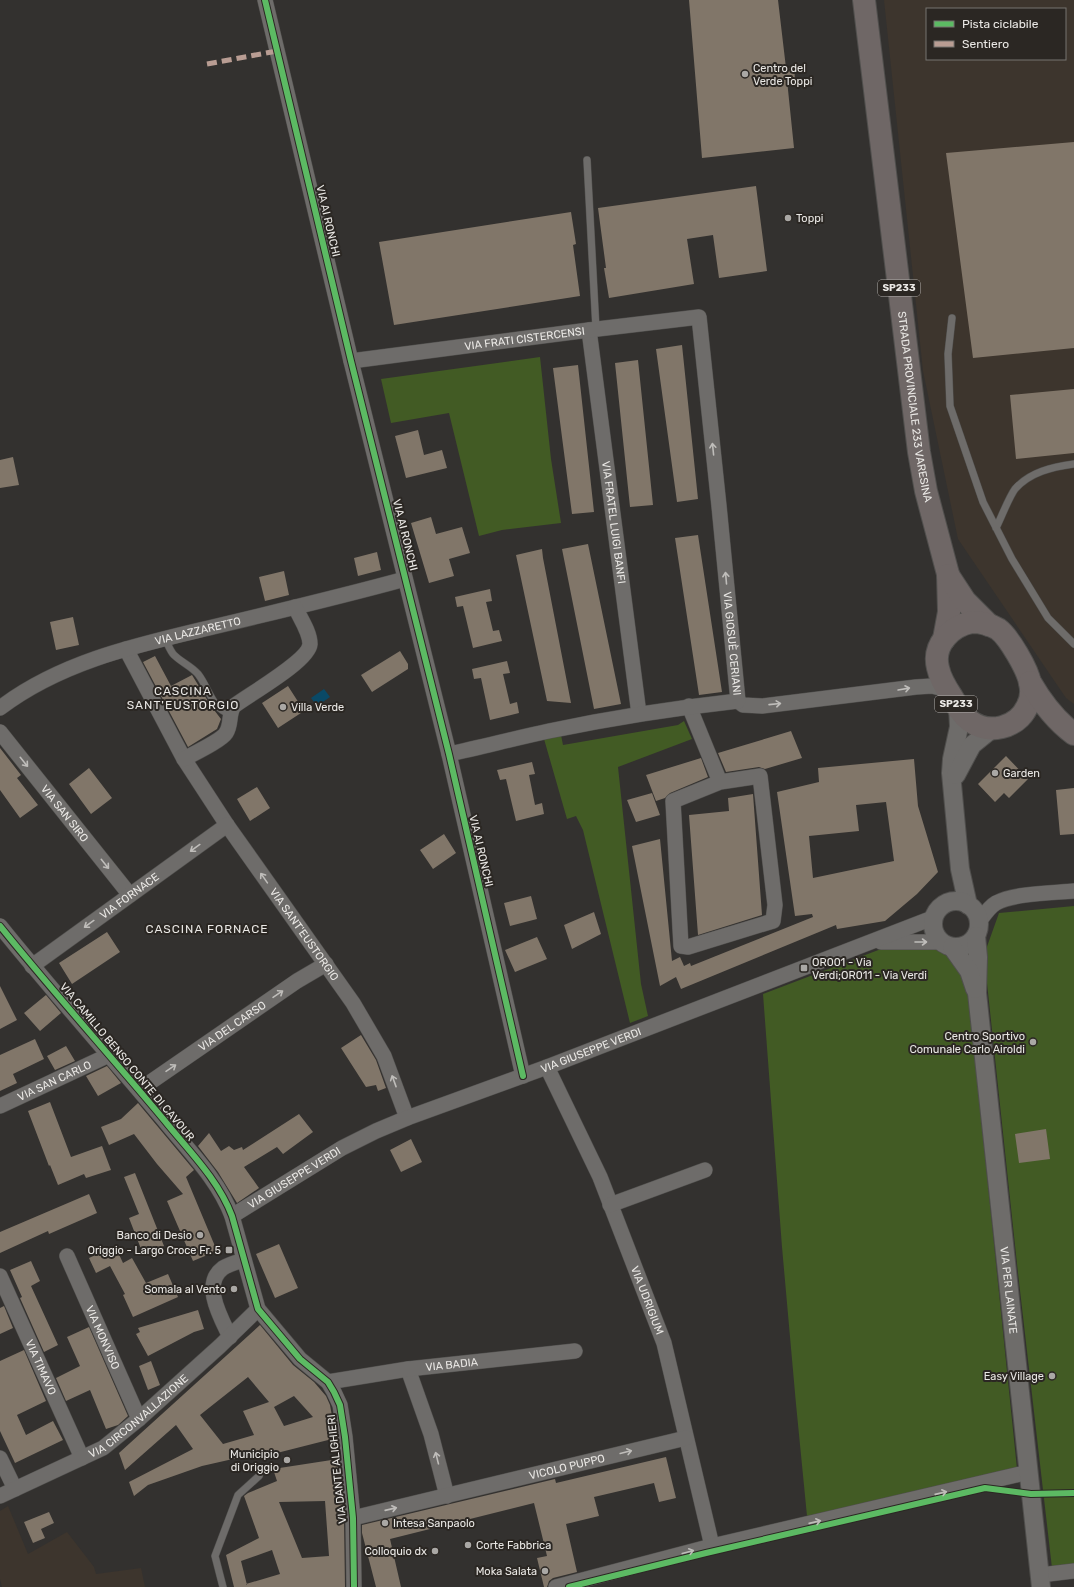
<svg xmlns="http://www.w3.org/2000/svg" width="1074" height="1587" viewBox="0 0 1074 1587" font-family="Rubik,sans-serif">
<style>
.built{fill:#3d352d;fill-rule:evenodd}
.green{fill:#425b24}
.water{fill:#0a4966}
.building{fill:#817669;fill-rule:evenodd}
.lines{fill:none;stroke-linecap:round;stroke-linejoin:round}
.service-casing{stroke:#504f4d;stroke-width:8}
.minor-casing{stroke:#504f4d;stroke-width:16}
.tertiary-casing{stroke:#504f4d;stroke-width:20}
.primary-casing{stroke:#504f4d;stroke-width:24}
.service{stroke:#6e6c6a;stroke-width:7}
.minor{stroke:#6e6c6a;stroke-width:15}
.tertiary{stroke:#6e6c6a;stroke-width:18}
.primary{stroke:#6f6766;stroke-width:22}
.quiet{stroke:#b99d93;stroke-width:5;stroke-dasharray:10 5;stroke-linecap:butt}
.cycleway-casing{stroke:#2b2723;stroke-width:8}
.cycleway{stroke:#5cba63;stroke-width:6}
.oneway{stroke:#bfbdba}
.poi-dot{fill:#aaa8a5;stroke:#2b2723;stroke-width:1.5}
.labels{text-anchor:middle;dominant-baseline:central;stroke-width:4;stroke-linejoin:round;paint-order:stroke}
.shield{fill:#2b2723;stroke:#b1aeab;stroke-width:1}
.shield-label{font-size:10px;font-weight:bold;fill:#eae8e5}
.poi-label{font-size:11px;fill:#eae8e5;stroke:#2b2723;text-anchor:end}
.street-label{font-size:11px;fill:#eae8e5;stroke:#2b2723}
.neighbourhood-label{font-size:12px;letter-spacing:1px;fill:#eae8e5;stroke:#2b2723}
</style>
<rect width="100%" height="100%" fill="#33312f"/>
<path class="built" d="M884,0H1074V704L1066,698L958,539L923,371ZM927,9H1065V59H927Z
M8,1506L28,1554L67,1532L94,1567L96,1574L141,1568L145,1587H2L0,1579V1511Z"/>
<path class="green" d="M540,357L551,459L561,523L502,530L479,536L449,413L391,423L381,379Z
M684,721L692,739L618,767L641,984L648,1016L630,1023L583,830L576,816L567,819L544,739L561,735L563,745L678,725Z
M1074,906V1565L1052,1568L1018,1273L984,955L999,913Z
M928,947L948,954L967,980L1017,1469L807,1516L796,1404L782,1247L763,994L881,949Z"/>
<path class="water" d="M324,689L330,697L317,706L311,698Z"/>
<path class="building" d="M689,0H778L786,68L794,67L795,79L787,80L794,148L702,158Z
M1074,142V348L973,358L946,153Z
M756,186L767,271L719,278L713,235L687,239L694,284L609,298L604,268H606L598,208Z
M571,212L576,244L573,245L580,296L394,325L379,242Z
M682,345L698,499L677,502L656,349Z
M638,360L653,505L630,507L615,363Z
M578,365L594,512L572,514L553,368Z
M1074,389V453L1016,459L1010,395Z
M418,430L424,455L442,450L447,468L406,478L395,436Z
M13,457L19,485L0,488V460Z
M431,517L436,534L462,527L470,553L449,559L454,576L429,583L411,523Z
M698,535L722,692L699,695L675,538Z
M588,544L621,704L594,709L562,549Z
M542,549L543,558L571,703L547,701L516,555Z
M377,552L381,570L358,576L354,558Z
M284,571L289,595L265,601L259,577Z
M490,589L492,601L486,602L493,631L499,630L502,641L473,648L463,606L457,607L455,597Z
M73,617L79,645L56,650L50,622Z
M400,651L408,664V669L372,692L361,675Z
M155,656L171,686L192,675L211,706L221,719L217,729L188,747L143,662Z
M507,661L510,673L503,674L510,704L517,702L519,713L490,720L481,678L474,679L472,669Z
M288,686L304,711L278,728L262,703Z
M791,731L802,758L765,769L759,767L726,772L718,753Z
M0,748L21,775L17,778L38,805L20,818L0,790Z
M1006,756L1028,779L1009,798L1004,793L995,802L978,784Z
M701,758L708,777L670,793L665,798L656,801L646,775Z
M914,759L918,806L938,872L917,894L885,921L837,929L836,925L681,989L676,977L660,986L632,846L660,839L672,961L680,957L684,966L690,963L691,966L813,917L812,914L795,916L777,792L819,782L818,768ZM886,802L894,861L813,878L809,836L859,831L856,805Z
M532,762L535,774L529,775L535,805L542,803L544,814L516,821L506,779L500,780L497,770Z
M89,768L112,798L91,814L69,784Z
M257,787L270,808L250,821L237,799Z
M1074,788V834L1060,835L1056,790Z
M652,793L660,815L636,822L627,800Z
M753,794L762,915L698,935L689,815L729,811L728,798Z
M444,834L456,853L433,869L420,850Z
M531,896L537,919L510,926L504,903Z
M594,912L601,934L572,949L564,925Z
M107,932L120,952L72,984L59,963Z
M537,937L547,959L515,972L505,950Z
M0,986L17,1020L0,1029Z
M46,995L61,1013L40,1031L24,1013Z
M361,1035L376,1060L386,1088L378,1091L376,1085L366,1087L341,1048Z
M35,1039L44,1059L13,1074L17,1083L0,1091V1055Z
M66,1046L75,1061L55,1070L47,1056Z
M107,1066L121,1083L98,1096L86,1076Z
M50,1102L71,1157L102,1146L111,1170L86,1178L84,1174L58,1185L50,1165L49,1166L28,1111Z
M138,1103L194,1170L186,1177L217,1251L193,1261L167,1201L183,1194L157,1164L134,1134L109,1145L101,1127L121,1119Z
M299,1114L313,1132L283,1154L277,1147L244,1167L259,1188L237,1203L218,1172L198,1146L209,1133L221,1151L229,1146L234,1150L242,1147L243,1150Z
M1046,1129L1050,1159L1019,1163L1015,1134Z
M411,1139L422,1162L401,1172L390,1150Z
M135,1173L164,1246L143,1254L129,1218L139,1214L124,1177Z
M89,1194L97,1213L49,1234L48,1231L0,1253V1232Z
M279,1244L298,1288L275,1298L256,1254Z
M115,1246L123,1263L132,1258L146,1283L168,1274L178,1297L133,1317L123,1295L125,1294L110,1266L96,1273L89,1258Z
M31,1261L40,1281L31,1286L58,1345L44,1352L20,1298L22,1297L10,1270Z
M4,1306L13,1328L0,1334V1308Z
M198,1310L204,1329L194,1332L148,1356L136,1334L140,1332L138,1328Z
M260,1325L293,1365L314,1382L326,1396L330,1405L336,1438L269,1455L268,1451L202,1466L148,1485L134,1496L129,1482L193,1449L176,1425L125,1470L119,1453ZM248,1377L269,1402L243,1411L254,1435L223,1444L200,1415ZM294,1396L313,1417L284,1426L274,1407Z
M89,1327L128,1416L118,1425L106,1429L90,1390L66,1401L56,1378L80,1366L67,1337Z
M24,1350L46,1401L17,1415L26,1435L53,1421L63,1440L15,1463L0,1431V1361Z
M151,1361L160,1385L148,1390L139,1366Z
M666,1457L676,1498L659,1502L654,1483L594,1497L599,1516L566,1524L577,1572L553,1578L549,1581L547,1587H544L537,1558L547,1556L534,1503L390,1539L401,1587H376L362,1533V1525L555,1479L556,1483Z
M338,1459L344,1519L345,1587H234L226,1555L259,1538L244,1496L248,1493L277,1481L273,1469ZM325,1501L329,1556L302,1558L279,1502ZM272,1550L280,1574L246,1584L247,1585L241,1561Z
M49,1512L54,1523L41,1529L45,1538L33,1543L24,1522Z"/>
<g class="lines">
<defs>
<path id="service" d="M587,160L596,329
M952,318L948,354L950,406L983,502L1012,559L1048,618L1074,644
M996,528C1001,518 1009,497 1015,489C1030,472 1052,467 1074,464
M165,639C168,644 170,651 174,655C181,662 191,666 198,674C209,688 212,709 230,714
M223,1587L215,1556L238,1495L259,1476"/>
<g id="minor">
<path d="M265,0L351,361L449,754L523,1076"/>
<path id="s1" d="M589,330L639,714"/>
<path id="s2" d="M351,361L589,330L699,317L719,506L738,701"/>
<path id="s3" d="M126,649L184,759L227,825L353,1003L384,1056L407,1118"/>
<path d="M738,701L743,705L762,706L916,687L932,686L948,690"/>
<path d="M689,706L720,782L673,801L681,946L688,947L773,921L775,905L760,776L720,782"/>
<path id="s4" d="M0,708C63,660 142,644 217,626C280,611 343,596 405,579"/>
<path id="s5" d="M0,732L130,895"/>
<path d="M449,754C482,747 516,738 549,731C611,718 675,708 738,701"/>
<path d="M184,759C193,754 222,740 226,733C232,724 228,714 234,706C248,695 309,661 310,644C310,632 300,618 295,607"/>
<path d="M979,922C984,915 989,907 996,903C1015,893 1053,893 1074,891"/>
<path d="M0,926C53,992 110,1055 164,1120C188,1150 218,1179 232,1216L258,1309L300,1359L328,1382L334,1392L340,1405L345,1437L353,1518L354,1587"/>
<path d="M881,942H942"/>
<path id="s6" d="M32,966L227,825"/>
<path id="s7" d="M547,1067L600,1177L664,1343L712,1546"/>
<path id="s8" d="M139,1090L297,981L326,964"/>
<path id="s9" d="M0,1106L109,1055"/>
<path d="M610,1205L705,1170"/>
<path id="s10" d="M232,1216L342,1148L376,1131L407,1118L547,1067L935,917"/>
<path id="s11" d="M67,1256L139,1419"/>
<path id="s12" d="M0,1276L82,1458"/>
<path d="M230,1337C221,1318 201,1284 223,1268C229,1264 237,1262 244,1260"/>
<path d="M408,1369L431,1434L447,1496"/>
<path id="s13" d="M328,1382L408,1369L575,1351"/>
<path d="M0,1458L15,1489"/>
<path id="s14" d="M0,1496L103,1448L139,1419L220,1346L258,1309"/>
<path id="s15" d="M353,1518L686,1438"/>
<path d="M1040,1575L1074,1571"/>
<path d="M556,1587L712,1546L1029,1472"/>
</g>
<g id="tertiary">
<path d="M958,707L959,727L952,759L951,773L960,869L968,905"/>
<path d="M956,775L972,745L993,728"/>
<circle cx="956" cy="924" r="23"/>
<path id="s16" d="M976,936L978,957L977,993L1041,1587"/>
<path d="M952,947L969,971L975,989"/>
</g>
<g id="primary">
<path id="s17" d="M864,0L919,452L926,491L948,574L949,612L944,639"/>
<path d="M948,575L965,601L989,625"/>
<path d="M972,622C981,622 989,624 998,629C1009,637 1028,670 1030,683C1032,691 1031,700 1027,707C1017,728 989,735 970,721C962,715 957,706 952,697C946,688 940,678 938,668C932,645 951,626 972,622Z"/>
<path d="M1030,682C1041,701 1056,721 1074,734"/>
</g>
</defs>
<use href="#service" class="service-casing"/>
<use href="#minor" class="minor-casing"/>
<use href="#tertiary" class="tertiary-casing"/>
<use href="#primary" class="primary-casing"/>
<use href="#service" class="service"/>
<use href="#minor" class="minor"/>
<use href="#tertiary" class="tertiary"/>
<use href="#primary" class="primary"/>
<path class="quiet" d="M207,64L277,51"/>
<defs>
<path id="cycleway" d="M265,0L351,361L449,754L523,1076
M0,926C53,992 110,1055 164,1120C188,1150 218,1179 232,1216L258,1309L300,1359L328,1382L334,1392L340,1405L345,1437L353,1518L354,1587
M569,1587L706,1553L985,1488L1031,1494L1074,1493"/>
</defs>
<use href="#cycleway" class="cycleway-casing"/>
<use href="#cycleway" class="cycleway"/>
</g>
<defs><path id="oneway-shaft" d="M-6 0H5M1.5-3L5.5 0L1.5 3" fill="none" stroke-width="1.6" stroke-linecap="round" stroke-linejoin="round"/></defs>
<g class="oneway">
<use href="#oneway-shaft" transform="translate(713 449) rotate(-96)"/>
<use href="#oneway-shaft" transform="translate(726 578) rotate(-95)"/>
<use href="#oneway-shaft" transform="translate(904 689) rotate(-10)"/>
<use href="#oneway-shaft" transform="translate(775 704) rotate(-6)"/>
<use href="#oneway-shaft" transform="translate(24 762) rotate(51)"/>
<use href="#oneway-shaft" transform="translate(195 848) rotate(144)"/>
<use href="#oneway-shaft" transform="translate(105 864) rotate(51)"/>
<use href="#oneway-shaft" transform="translate(264 878) rotate(-125)"/>
<use href="#oneway-shaft" transform="translate(89 924) rotate(144)"/>
<use href="#oneway-shaft" transform="translate(921 942)"/>
<use href="#oneway-shaft" transform="translate(278 994) rotate(-34)"/>
<use href="#oneway-shaft" transform="translate(171 1068) rotate(-34)"/>
<use href="#oneway-shaft" transform="translate(394 1081) rotate(-110)"/>
<use href="#oneway-shaft" transform="translate(626 1452) rotate(-14)"/>
<use href="#oneway-shaft" transform="translate(437 1458) rotate(-104)"/>
<use href="#oneway-shaft" transform="translate(941 1493) rotate(-13)"/>
<use href="#oneway-shaft" transform="translate(391 1509) rotate(-13)"/>
<use href="#oneway-shaft" transform="translate(815 1522) rotate(-13)"/>
<use href="#oneway-shaft" transform="translate(688 1552) rotate(-15)"/>
</g>
<g class="poi-dot">
<circle cx="745" cy="74" r="4"/>
<circle cx="788" cy="218" r="4"/>
<circle cx="283" cy="707" r="4"/>
<circle cx="995" cy="773" r="4"/>
<rect x="800" y="964" width="8" height="8" rx="2"/>
<circle cx="1033" cy="1042" r="4"/>
<circle cx="200" cy="1235" r="4"/>
<rect x="225" y="1246" width="8" height="8" rx="2"/>
<circle cx="234" cy="1289" r="4"/>
<circle cx="1052" cy="1376" r="4"/>
<circle cx="287" cy="1460" r="4"/>
<circle cx="385" cy="1523" r="4"/>
<circle cx="468" cy="1545" r="4"/>
<circle cx="435" cy="1551" r="4"/>
<circle cx="545" cy="1571" r="4"/>
</g>
<g class="labels">
<g class="shield">
<rect x="878" y="280" width="42" height="16" rx="3"/>
<rect x="935" y="696" width="42" height="16" rx="3"/>
</g>
<g class="shield-label">
<text x="899" y="288">SP233</text>
<text x="956" y="704">SP233</text>
</g>
<g class="poi-label">
<text x="753" y="68" text-anchor="start">Centro del<tspan x="753" dy="13">Verde Toppi</tspan></text>
<text x="796" y="218" text-anchor="start">Toppi</text>
<text x="291" y="707" text-anchor="start">Villa Verde</text>
<text x="1003" y="773" text-anchor="start">Garden</text>
<text x="812" y="962" text-anchor="start">OR001 - Via<tspan x="812" dy="13">Verdi;OR011 - Via Verdi</tspan></text>
<text x="1025" y="1036">Centro Sportivo<tspan x="1025" dy="13">Comunale Carlo Airoldi</tspan></text>
<text x="192" y="1235">Banco di Desio</text>
<text x="221" y="1250">Origgio - Largo Croce Fr. 5</text>
<text x="226" y="1289">Somala al Vento</text>
<text x="1044" y="1376">Easy Village</text>
<text x="279" y="1454">Municipio<tspan x="279" dy="13">di Origgio</tspan></text>
<text x="393" y="1523" text-anchor="start">Intesa Sanpaolo</text>
<text x="476" y="1545" text-anchor="start">Corte Fabbrica</text>
<text x="427" y="1551">Colloquio dx</text>
<text x="537" y="1571">Moka Salata</text>
</g>
<g class="street-label">
<text transform="translate(328 221) rotate(77)">VIA AI RONCHI</text>
<text stroke="none"><textPath href="#s2" startOffset="175">VIA FRATI CISTERCENSI</textPath></text>
<text stroke="none"><textPath href="#s17" startOffset="410">STRADA PROVINCIALE 233 VARESINA</textPath></text>
<text stroke="none"><textPath href="#s1" startOffset="194">VIA FRATEL LUIGI BANFI</textPath></text>
<text transform="translate(405 535) rotate(76)">VIA AI RONCHI</text>
<text stroke="none"><textPath href="#s4" startOffset="214">VIA LAZZARETTO</textPath></text>
<text stroke="none"><textPath href="#s2" startOffset="679">VIA GIOSUÈ CERIANI</textPath></text>
<text stroke="none"><textPath href="#s5" startOffset="104">VIA SAN SIRO</textPath></text>
<text transform="translate(481 851) rotate(77)">VIA AI RONCHI</text>
<text stroke="none"><textPath href="#s6" startOffset="120">VIA FORNACE</textPath></text>
<text stroke="none"><textPath href="#s3" startOffset="337">VIA SANT'EUSTORGIO</textPath></text>
<text stroke="none"><textPath href="#s8" startOffset="113">VIA DEL CARSO</textPath></text>
<text stroke="none"><textPath href="#s10" startOffset="397">VIA GIUSEPPE VERDI</textPath></text>
<text transform="translate(127 1062) rotate(50)">VIA CAMILLO BENSO CONTE DI CAVOUR</text>
<text stroke="none"><textPath href="#s9" startOffset="60">VIA SAN CARLO</textPath></text>
<text stroke="none"><textPath href="#s10" startOffset="73">VIA GIUSEPPE VERDI</textPath></text>
<text stroke="none"><textPath href="#s16" startOffset="356">VIA PER LAINATE</textPath></text>
<text stroke="none"><textPath href="#s7" startOffset="254">VIA UDRIGIUM</textPath></text>
<text stroke="none"><textPath href="#s11" startOffset="89">VIA MONVISO</textPath></text>
<text stroke="none"><textPath href="#s13" startOffset="125">VIA BADIA</textPath></text>
<text stroke="none"><textPath href="#s12" startOffset="100">VIA TIMAVO</textPath></text>
<text stroke="none"><textPath href="#s14" startOffset="161">VIA CIRCONVALLAZIONE</textPath></text>
<text stroke="none"><textPath href="#s15" startOffset="220">VICOLO PUPPO</textPath></text>
<text transform="translate(337 1469) rotate(-96)">VIA DANTE ALIGHIERI</text>
</g>
<g class="neighbourhood-label">
<text x="183" y="691">CASCINA<tspan x="183" dy="14">SANT'EUSTORGIO</tspan></text>
<text x="207" y="929">CASCINA FORNACE</text>
</g>
</g>
<rect x="926" y="8" width="140" height="52" fill="#2b2723" stroke="#777471"/>
<rect x="934" y="21" width="20" height="6" fill="#5cba63" stroke="#777471"/>
<text x="962" y="28" font-size="12" fill="#eae8e5">Pista ciclabile</text>
<rect x="934" y="41" width="20" height="6" fill="#b99d93" stroke="#777471"/>
<text x="962" y="48" font-size="12" fill="#eae8e5">Sentiero</text>
</svg>
